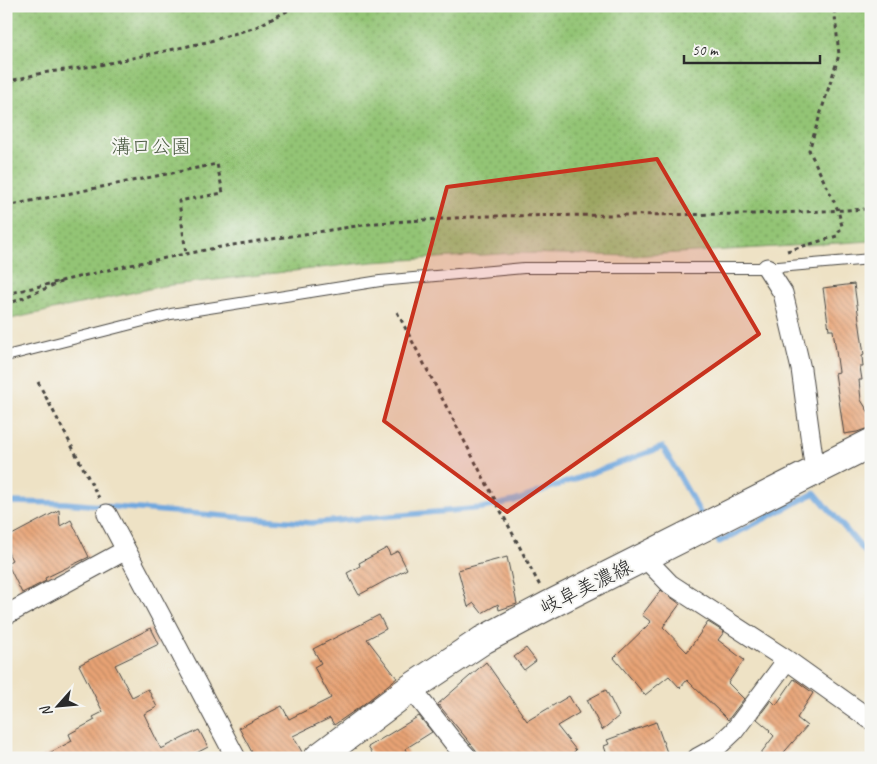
<svg xmlns="http://www.w3.org/2000/svg" width="877" height="764" viewBox="0 0 877 764" font-family="Caveat,'Klee One',sans-serif">
<style>
.park{fill:url(#park-dots);stroke:#5f7850}
.lines{fill:none;stroke-linecap:round;stroke-linejoin:round}
.stream{stroke:#6fa7de;stroke-width:5.5}
.building{fill:url(#building-back-hatch)}
.service-casing{stroke:#484642;stroke-width:12}
.minor-casing{stroke:#484642;stroke-width:21}
.primary-casing{stroke:#484642;stroke-width:30}
.path{stroke:#484642;stroke-width:3;stroke-dasharray:4 4;stroke-linecap:butt}
.service{stroke:#fff;stroke-width:10}
.minor{stroke:#fff;stroke-width:19}
.primary{stroke:#fff;stroke-width:28}
.marked{fill:#c8321e;fill-opacity:0.2;stroke:#c8321e;stroke-width:4;stroke-linejoin:round}
.labels{text-anchor:middle;dominant-baseline:central;stroke-width:4;stroke-linejoin:round;paint-order:stroke}
.park-label{font-size:20px;fill:#4a5941;stroke:#f6f6f2}
.street-label{font-size:20px;fill:#2b2b2b;stroke:#f6f6f2}
</style>
<defs>
<pattern id="park-dots" width="8" height="8" patternUnits="userSpaceOnUse" patternTransform="scale(1.25)"><rect width="8" height="8" fill="#93c474"/><path d="M2 2h.1M6 6h.1" fill="none" stroke="#789f5f" stroke-width="1.8" stroke-linecap="round"/></pattern>
<pattern id="building-back-hatch" width="6" height="6" patternUnits="userSpaceOnUse" patternTransform="scale(1.25)"><rect width="6" height="6" fill="#e8a375"/><path d="M-1 5l2 2M0 0l6 6M5-1l2 2" fill="none" stroke="#bc8560"/></pattern>
</defs>
<rect width="100%" height="100%" fill="#f6f6f2"/>
<filter id="ink" filterUnits="userSpaceOnUse"><feTurbulence type="fractalNoise" baseFrequency=".02" numOctaves="2"/><feDisplacementMap in="SourceGraphic" scale="10" xChannelSelector="R" yChannelSelector="G"/><feConvolveMatrix kernelMatrix="1 2 1 2 8 2 1 2 1" color-interpolation-filters="sRGB"/></filter>
<filter id="wash" filterUnits="userSpaceOnUse"><feTurbulence type="fractalNoise" baseFrequency=".0096" numOctaves="4" result="noise"/><feDisplacementMap in="SourceGraphic" scale="20" xChannelSelector="R" yChannelSelector="G"/><feGaussianBlur stdDeviation="1.12" result="paint"/><feColorMatrix in="noise" values="0 0 0 0 0 0 0 0 0 0 0 0 0 0 0 0 0 1.4 0 .05"/><feComposite in="paint" operator="in"/></filter>
<g filter="url(#wash)">
<rect width="100%" height="100%" fill="#eee2c5"/>
<path class="park" d="M6,6H871V241L631,256L517,253L372,262L163,286L6,320Z"/>
<g class="lines">
<path class="stream" d="M6,502L65,503L311,523L482,508L514,501L663,447L702,516
M717,539L719,542L815,493L871,559"/>
</g>
<g id="blocks">
<path class="building" d="M854,284L864,355L862,356L863,367H860L862,380H859L861,400L871,416V427L857,432L844,434L835,373L839,372L833,330H829L823,288Z
M59,510L60,526L71,520L89,557L45,578L46,581L22,593L7,563L12,560L6,549V538Z
M387,548L390,555L398,551L407,569L359,595L347,573L360,566L359,563Z
M507,557L517,604L499,610L498,604L482,613L474,603L468,607L458,570Z
M661,590L680,604L663,627L687,652L708,622L724,632L718,640L744,660L728,683L744,699L728,720L687,680L680,688L669,676L645,695L614,658L651,622L642,615Z
M379,615L386,629L367,639L397,678L360,707L334,725L330,718L293,736L302,752L290,758H255L239,728L282,706L289,719L331,698L314,667L321,663L313,649Z
M151,628L159,644L115,665L132,697L148,689L157,707L144,714L161,749L199,730L208,747L187,758H40L72,741L69,734L95,720L93,717L103,712L79,665Z
M526,648L536,661L524,670L514,657Z
M486,662L527,721L569,696L579,713L557,726L576,750L567,758H479L476,750L438,704Z
M794,679L813,693L797,718L807,726L779,758H757L774,736L769,731L770,730L757,719L771,700L776,705Z
M606,690L619,716L602,730L587,700Z
M419,716L432,732L405,749L410,758H375L368,747Z
M656,722L669,758H608L604,746L609,744L607,740Z"/>
</g>
</g>
<g filter="url(#ink)">
<use href="#blocks" fill-opacity="0" stroke="#484642" stroke-width="1"/>
<g class="lines">
<defs>
<path id="service" d="M6,356L171,314L380,281L524,268H767L871,259"/>
<path id="minor" d="M767,268L783,293L801,369L815,472
M107,514L236,758
M645,558L670,584L787,660L871,720
M6,615L126,550
M411,688L454,743L468,758
M697,758L717,747L734,731L787,660"/>
<path id="primary" d="M318,758L411,688L483,640L549,605L871,443"/>
</defs>
<use href="#service" class="service-casing"/>
<use href="#minor" class="minor-casing"/>
<use href="#primary" class="primary-casing"/>
<path class="path" d="M6,82L42,73L95,66L207,42L256,27L297,6
M6,206L217,164L223,193L179,201L186,254
M787,251L837,236L842,226L838,210L809,150L839,55L834,6
M6,294L125,266L226,246L376,223L486,216L753,214L871,209
M6,305L61,282
M397,312L540,586
M38,382L99,498"/>
<use href="#service" class="service"/>
<use href="#minor" class="minor"/>
<use href="#primary" class="primary"/>
</g>
</g>
<path class="marked" d="M657,159L759,334L507,512L384,421L447,187Z"/>
<g class="labels">
<g class="park-label">
<text x="151" y="146">溝口公園</text>
</g>
<g class="street-label">
<text transform="translate(586 587) rotate(-26)">岐阜美濃線</text>
</g>
</g>
<rect width="877" height="764" fill="none" stroke="#f6f6f2" stroke-width="25"/>
<g transform="translate(58 706) rotate(243)" stroke="#f6f6f2" stroke-width="4" paint-order="stroke">
<path d="M0-4L9 19L0 12L-9 19Z" fill="#2b2b2b"/>
<text y="-8" font-size="14" font-weight="bold" text-anchor="middle" fill="#2b2b2b">N</text>
</g>
<path d="M684 55v8h136v-8" fill="none" stroke="#2b2b2b" stroke-width="2.5"/>
<text x="692" y="55" font-size="15" fill="#2b2b2b" stroke="#f6f6f2" stroke-width="4" paint-order="stroke">50 m</text>
</svg>
